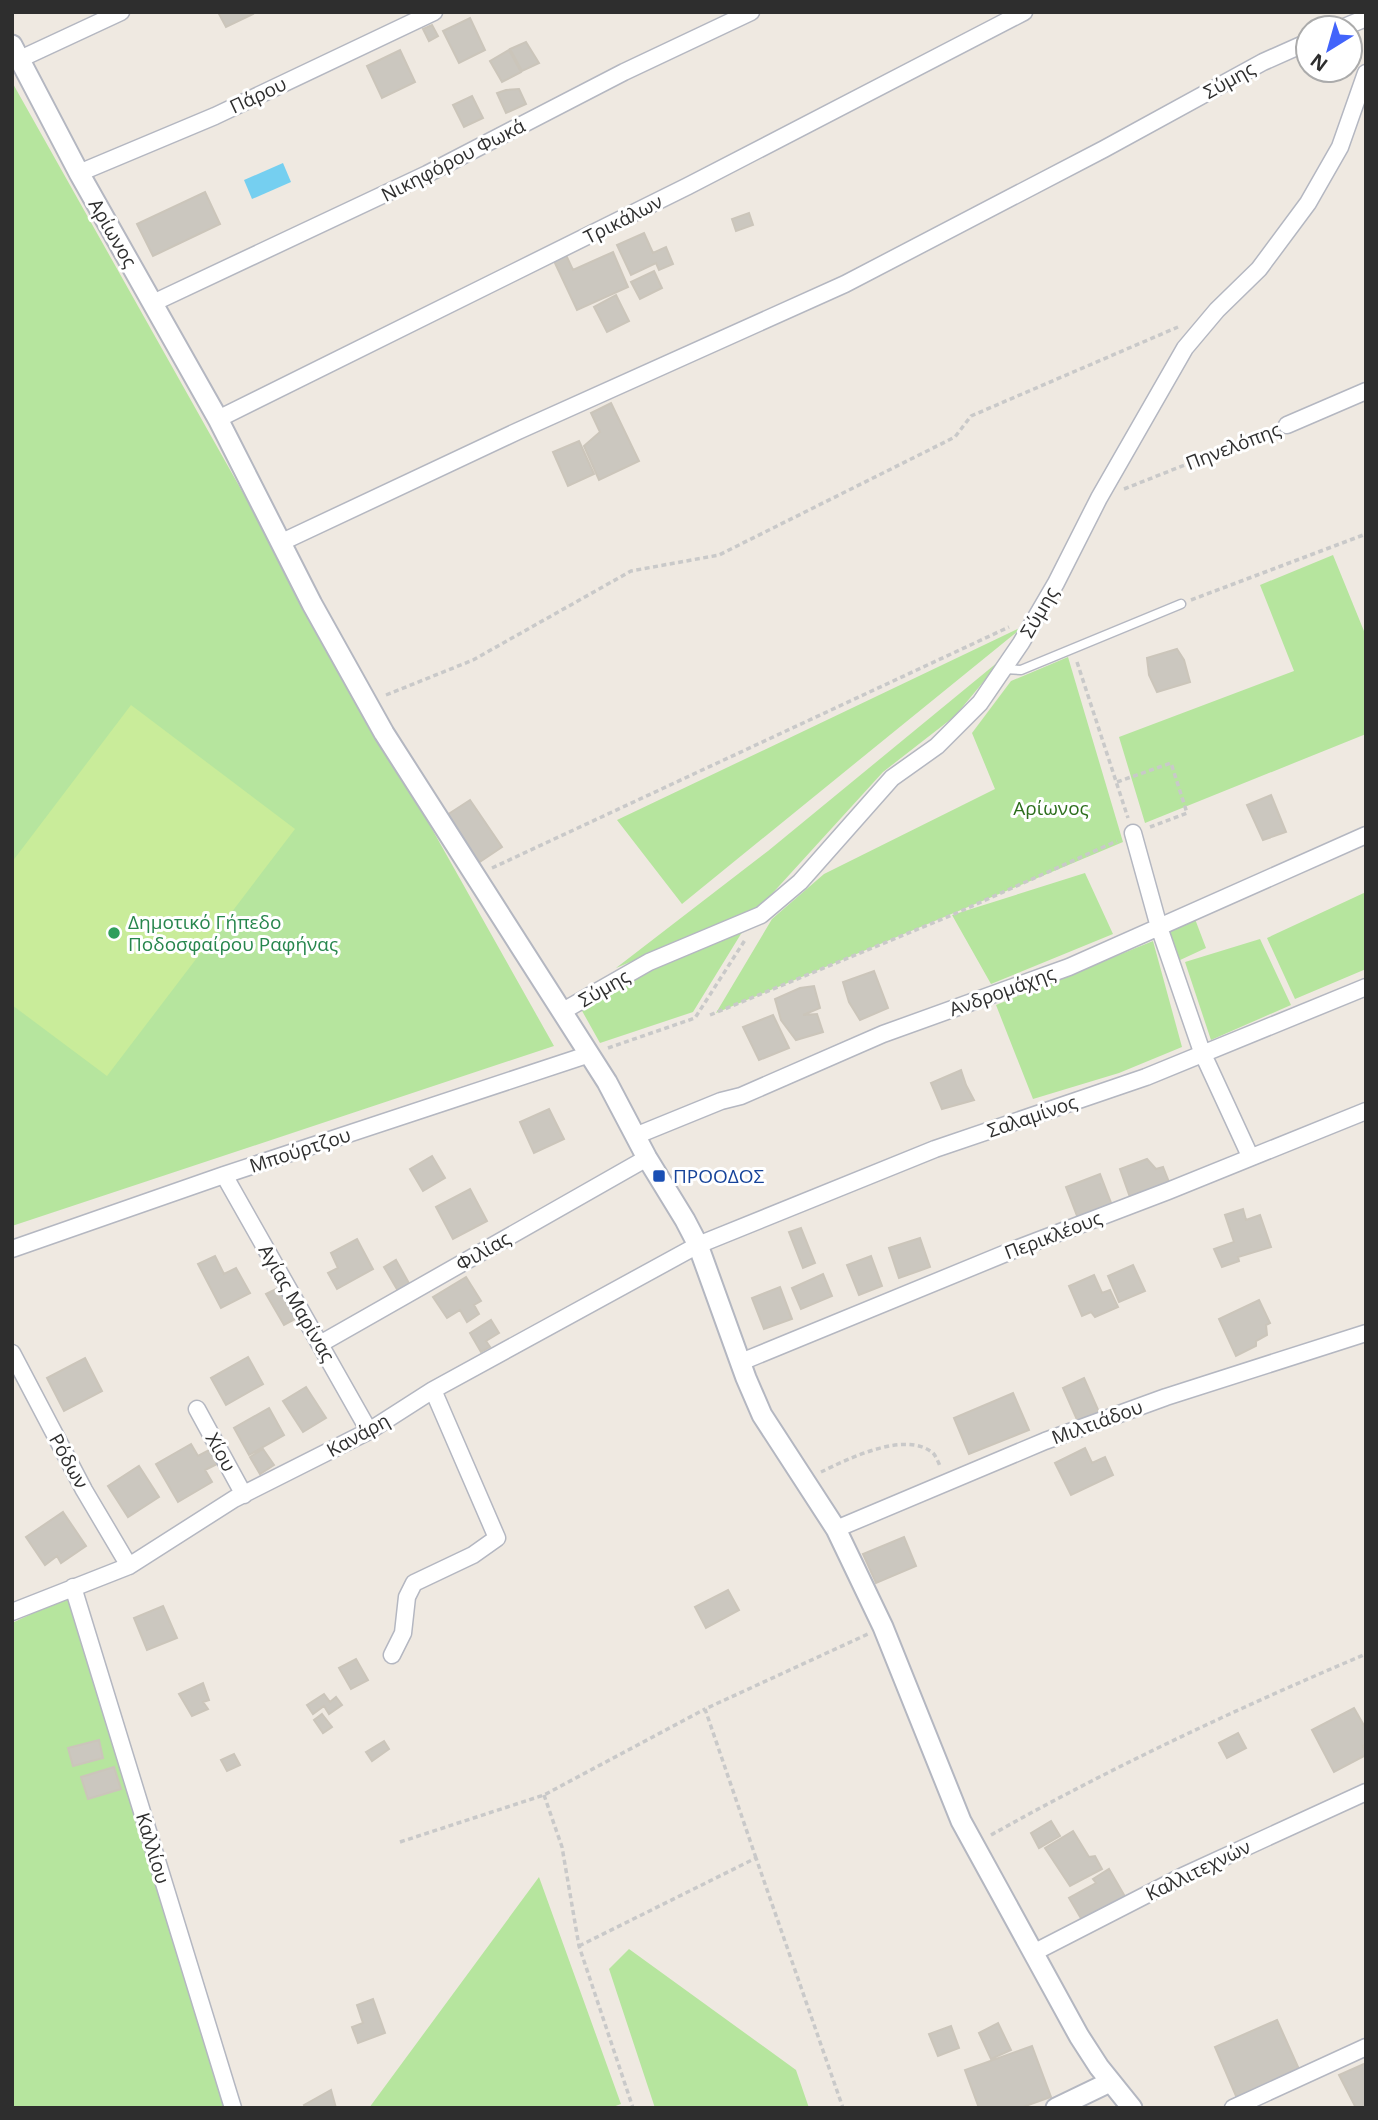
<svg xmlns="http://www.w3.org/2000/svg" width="1378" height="2120" viewBox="0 0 1378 2120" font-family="'Open Sans',sans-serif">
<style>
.green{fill:#b6e59e}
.pitch{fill:#c9ec9a}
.water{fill:#75cff0}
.building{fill:#cbc7bf;stroke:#cbc5ba;stroke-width:2}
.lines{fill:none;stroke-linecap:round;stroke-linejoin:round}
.service-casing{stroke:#b4b7c1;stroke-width:11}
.minor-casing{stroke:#b4b7c1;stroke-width:19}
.tertiary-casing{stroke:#b4b7c1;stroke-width:23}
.path{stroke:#c9c9c9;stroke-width:3.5;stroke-dasharray:5 3.5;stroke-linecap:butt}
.service{stroke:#fff;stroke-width:8}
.minor{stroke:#fff;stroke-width:16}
.tertiary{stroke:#fff;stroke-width:19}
.leisure-dot{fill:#2e9e5b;stroke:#fff;stroke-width:2.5}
.transit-dot{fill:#1a4fb4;stroke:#fff;stroke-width:2.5}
.labels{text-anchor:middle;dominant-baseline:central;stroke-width:6;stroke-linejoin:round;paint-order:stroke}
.street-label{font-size:19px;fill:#2e2e2e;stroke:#fff}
.park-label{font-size:19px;fill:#2c6e1b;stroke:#fff}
.leisure-label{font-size:19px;fill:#27864d;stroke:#fff;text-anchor:start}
.transit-label{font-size:19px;fill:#164399;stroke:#fff;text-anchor:start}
</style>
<rect width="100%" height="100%" fill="#efe9e1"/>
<path class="green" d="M12,82L554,1046L12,1226Z
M1333,555L1366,636V734L1145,823L1119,737L1294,671L1260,585Z
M1024,626L682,904L617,820Z
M1004,657L955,716L883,772L759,908L616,968L768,851Z
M1068,657L1123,842L716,1013L772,919L824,874L995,789L972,733L1011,681Z
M1085,873L1113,934L991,984L952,915Z
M1366,892V969L1295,999L1267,938Z
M1195,919L1206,948L1178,961L1168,930Z
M744,929L693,1012L600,1043L581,1009L662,963Z
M1260,939L1291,1005L1211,1040L1185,962Z
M1153,941L1182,1047L1119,1073L1033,1099L996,1005Z
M68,1597L227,2108H12V1623Z
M539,1877L621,2104L610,2108H369Z
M629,1949L796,2070L809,2108H655L609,1969Z"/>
<path class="pitch" d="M131,705L295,829L107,1076L12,1005V862Z"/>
<path class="water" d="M283,163L291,182L252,199L244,180Z"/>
<path class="building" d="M218,12H252L253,14L226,27Z
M470,18L485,50L459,63L443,31Z
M432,25L438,36L429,41L423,29Z
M526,42L539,63L522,71L510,49Z
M400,50L415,82L382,98L367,66Z
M509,50L521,72L502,82L490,61Z
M519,89L526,104L506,113L497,93L506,90Z
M472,96L483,118L464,127L453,105Z
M205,192L220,224L153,256L137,224Z
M749,213L753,225L736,231L732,219Z
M644,233L653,253L666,247L673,264L659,270L656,263L631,275L617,245Z
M613,252L628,287L577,310L554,261L566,255L573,270Z
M654,271L662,288L640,299L631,282Z
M616,295L629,321L607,332L594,307Z
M611,403L639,461L599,480L584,446L600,432L591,413Z
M579,441L594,474L568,486L553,452Z
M1177,649L1184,660L1190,682L1157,692L1149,675L1147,658Z
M1271,795L1286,832L1263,840L1247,805Z
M470,800L502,847L478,863L447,815Z
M874,971L888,1008L860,1020L849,1002L843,982Z
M814,986L820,1008L803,1015L817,1014L823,1032L796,1040L781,1020L775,999L800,988Z
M773,1015L789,1048L759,1060L743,1027Z
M961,1070L966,1085L974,1100L942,1109L931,1083Z
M549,1109L564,1139L534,1153L520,1122Z
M432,1156L445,1178L423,1191L410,1169Z
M1147,1159L1156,1169L1163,1167L1169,1182L1159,1185L1161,1189L1131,1200L1120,1169Z
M1100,1174L1113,1208L1079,1221L1066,1187Z
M470,1189L487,1221L453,1239L436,1207Z
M1243,1209L1246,1220L1260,1215L1271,1247L1238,1257L1239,1261L1222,1267L1214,1249L1234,1242L1225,1215Z
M801,1228L815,1263L803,1268L789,1232Z
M920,1238L930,1267L899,1278L889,1248Z
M357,1239L373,1269L337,1289L328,1273L338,1268L331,1253Z
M215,1256L224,1274L236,1268L250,1293L221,1308L198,1264Z
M871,1256L882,1286L859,1295L847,1265Z
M396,1260L410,1285L398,1291L384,1267Z
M1133,1265L1145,1291L1119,1302L1108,1276Z
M823,1274L832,1296L801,1309L792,1288Z
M1094,1275L1102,1293L1110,1290L1118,1307L1095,1317L1091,1312L1082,1316L1069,1286Z
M466,1277L481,1301L474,1305L479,1314L467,1322L460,1310L447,1318L433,1297Z
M780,1287L792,1319L764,1329L752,1298Z
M278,1288L295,1319L284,1325L266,1294Z
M1259,1300L1270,1323L1266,1325L1267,1335L1256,1341V1346L1236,1356L1219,1319Z
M491,1320L499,1333L486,1341L490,1347L481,1352L470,1333Z
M248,1357L263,1384L226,1405L211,1378Z
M85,1358L102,1391L64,1411L47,1378Z
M1084,1378L1099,1412L1078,1422L1063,1388Z
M306,1387L326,1418L303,1432L283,1401Z
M1013,1393L1029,1430L969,1454L954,1418Z
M269,1408L284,1435L249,1455L234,1428Z
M191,1444L198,1456L209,1450L217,1464L205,1470L212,1482L178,1502L156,1464Z
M1085,1448L1092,1463L1105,1457L1113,1475L1071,1495L1055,1463Z
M263,1449L274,1465L260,1474L250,1457Z
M139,1466L159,1497L128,1517L108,1486Z
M63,1512L86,1546L61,1563L57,1556L45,1565L26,1537Z
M904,1537L916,1566L876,1583L863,1554Z
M728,1590L739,1610L706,1628L695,1607Z
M163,1606L177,1638L147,1650L134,1618Z
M356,1659L368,1680L351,1689L339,1668Z
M203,1683L209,1700L203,1702L208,1709L192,1716L179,1694Z
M324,1694L330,1702L336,1697L342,1705L329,1714L324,1706L313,1714L307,1705Z
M1354,1708L1366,1729V1744L1363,1746L1366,1755L1334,1772L1312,1730Z
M322,1714L332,1727L323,1733L314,1720Z
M1238,1733L1246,1748L1227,1758L1219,1743Z
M99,1740L103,1758L73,1766L68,1748Z
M384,1741L389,1749L372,1761L366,1752Z
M234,1754L240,1765L227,1771L221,1760Z
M114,1767L121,1789L88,1799L81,1777Z
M1051,1821L1060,1836L1039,1848L1031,1833Z
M1073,1831L1089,1857L1095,1856L1102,1869L1070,1886L1045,1848Z
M1109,1869L1127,1900L1082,1920L1069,1898L1096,1883L1093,1879Z
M373,1999L385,2033L358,2043L352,2027L363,2023L357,2005Z
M1277,2020L1302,2076L1239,2103L1215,2047Z
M998,2023L1011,2050L991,2059L979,2033Z
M951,2026L959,2048L938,2056L929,2034Z
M1032,2046L1051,2097L1020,2108H979L965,2070Z
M1366,2063V2108H1356L1339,2075Z
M331,2090L336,2108H306L304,2105Z"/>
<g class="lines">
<defs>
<path id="service" d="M1004,669L1021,670L1181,604"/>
<path id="minor" d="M1342,28L1366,18
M20,59L121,12
M79,173L215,116L434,12
M153,303L427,174L624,72L751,12
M218,419L688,186L1024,12
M1287,425L1366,391
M282,542L518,431L845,284L1104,149L1263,62L1308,42
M1133,833L1159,927L1202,1052L1250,1156
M563,1011L649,962L761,915L800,882L892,778L937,746L980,703L1021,643L1056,583L1099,498L1185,348L1217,310L1259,269L1308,203L1340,147L1366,73
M635,1136L721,1101L741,1096L883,1034L1069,967L1366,835
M224,1175L369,1431
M12,1249L224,1175L590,1054
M320,1344L647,1158
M12,1353L84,1490L129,1566
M741,1362L1016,1249L1168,1191L1366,1111
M197,1409L244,1495
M836,1529L1045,1441L1166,1397L1366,1333
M73,1587L233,2108
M12,1612L129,1566L234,1499L369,1431L433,1390L698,1245L935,1149L1146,1077L1366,987
M392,1655L403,1633L407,1597L414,1583L473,1555L497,1538L433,1390
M1033,1953L1183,1876L1366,1792
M1233,2108L1366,2047"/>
<path id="tertiary" d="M12,45L79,173L218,419L312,604L384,733L607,1082L647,1158L685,1220L698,1245L746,1378L762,1415L836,1529L883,1627L961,1821L1079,2036L1099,2067L1132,2108
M1056,2108L1110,2082"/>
</defs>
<use href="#service" class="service-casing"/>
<use href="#minor" class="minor-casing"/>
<use href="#tertiary" class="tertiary-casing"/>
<path class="path" d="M1124,489L1273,430
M1191,600L1366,534
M1077,662L1128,818
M386,695L473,660L631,571L719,555L955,437L971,416L1178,327
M1117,782L1171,763L1187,813L1150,827
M492,868L1009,627
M710,1015L952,915L1117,841
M608,1048L695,1018L745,940
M821,1472C848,1459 905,1430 933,1453C936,1456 939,1464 941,1468
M544,1795L562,1847L579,1946L633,2108
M991,1835C1112,1767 1238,1708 1366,1654
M400,1842L544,1795L705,1709
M756,1858L705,1709L868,1634
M579,1946L756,1858L843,2108"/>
<use href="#service" class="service"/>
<use href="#minor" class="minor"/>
<use href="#tertiary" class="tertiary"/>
</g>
<circle class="leisure-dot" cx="114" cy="933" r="7"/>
<rect class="transit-dot" x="652" y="1169" width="14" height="14" rx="3.5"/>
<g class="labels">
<g class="street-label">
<text transform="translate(1229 80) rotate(-29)">Σύμης</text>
<text transform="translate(258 95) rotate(-25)">Πάρου</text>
<text transform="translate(453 160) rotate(-27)">Νικηφόρου Φωκά</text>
<text transform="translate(623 219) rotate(-27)">Τρικάλων</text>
<text transform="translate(113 233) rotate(60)">Αρίωνος</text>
<text transform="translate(1233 446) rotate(-21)">Πηνελόπης</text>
<text transform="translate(1039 612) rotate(-60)">Σύμης</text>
<text transform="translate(604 988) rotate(-30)">Σύμης</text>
<text transform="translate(1002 991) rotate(-20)">Ανδρομάχης</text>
<text transform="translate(1032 1116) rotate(-19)">Σαλαμίνος</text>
<text transform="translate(300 1150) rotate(-18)">Μπούρτζου</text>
<text transform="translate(1053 1235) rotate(-21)">Περικλέους</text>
<text transform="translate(483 1251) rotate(-30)">Φιλίας</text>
<text transform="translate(297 1303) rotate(60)">Αγίας Μαρίνας</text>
<text transform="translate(1097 1422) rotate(-20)">Μιλτιάδου</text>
<text transform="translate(358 1435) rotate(-29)">Κανάρη</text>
<text transform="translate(221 1452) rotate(61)">Χίου</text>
<text transform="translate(69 1461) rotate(61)">Ρόδων</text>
<text transform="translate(153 1848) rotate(73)">Καλλίου</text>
<text transform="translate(1198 1870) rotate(-26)">Καλλιτεχνών</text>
</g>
<g class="park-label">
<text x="1051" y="808">Αρίωνος</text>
</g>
<g class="leisure-label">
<text x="128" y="922">Δημοτικό Γήπεδο<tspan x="128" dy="22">Ποδοσφαίρου Ραφήνας</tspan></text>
</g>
<g class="transit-label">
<text x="673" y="1176">ΠΡΟΟΔΟΣ</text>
</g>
</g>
<rect width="1378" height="2120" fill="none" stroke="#2e2e2e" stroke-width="28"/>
<g transform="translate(1329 49) rotate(217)"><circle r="33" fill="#ffffff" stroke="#ababab" stroke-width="2"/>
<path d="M0-5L12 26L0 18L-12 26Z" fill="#4264fb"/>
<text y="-10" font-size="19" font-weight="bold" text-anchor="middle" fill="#2e2e2e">N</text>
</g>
</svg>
